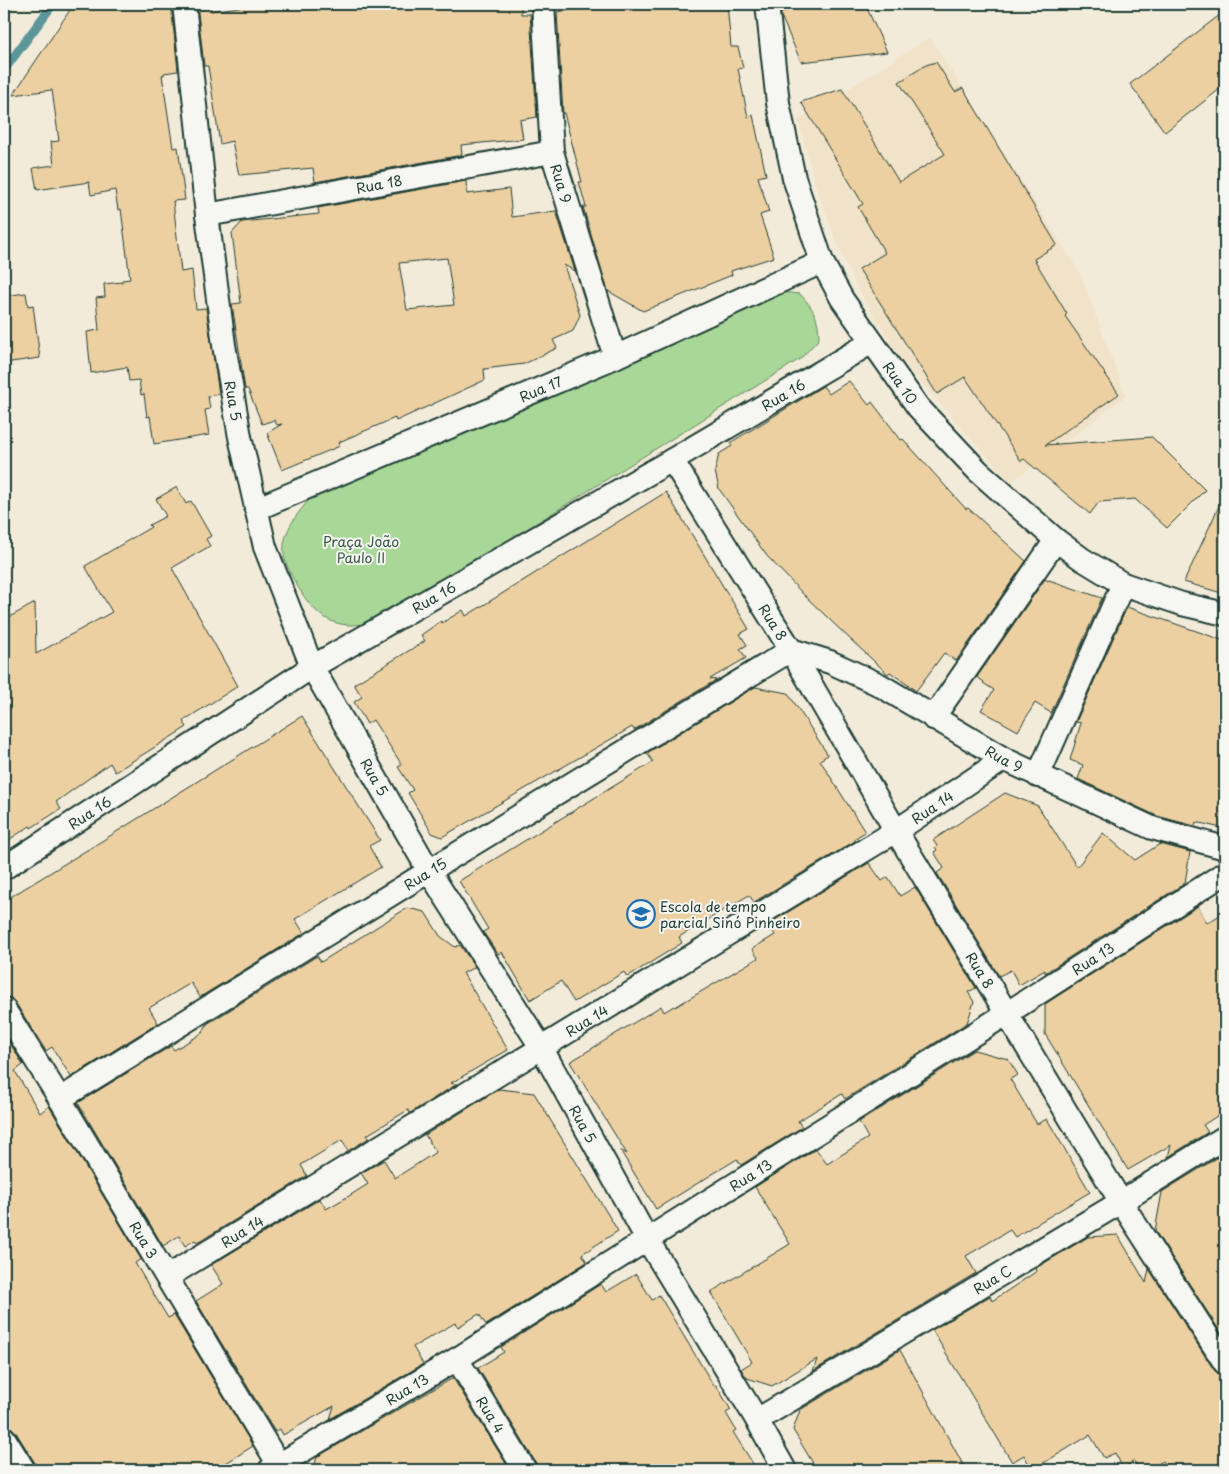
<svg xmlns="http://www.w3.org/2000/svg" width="1229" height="1474" viewBox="0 0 1229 1474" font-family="'Playpen Sans',sans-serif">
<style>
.built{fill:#f1e3c9}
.green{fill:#a8d797;stroke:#648a66}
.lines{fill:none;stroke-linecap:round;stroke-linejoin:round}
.stream{stroke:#5b969b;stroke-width:9}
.building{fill:#edd0a1;stroke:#1f3d34;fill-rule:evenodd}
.street-casing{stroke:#1f3d34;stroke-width:26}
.street{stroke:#f6f6f2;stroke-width:22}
.labels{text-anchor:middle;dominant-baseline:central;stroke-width:4;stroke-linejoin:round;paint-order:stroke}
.street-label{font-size:14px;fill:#1f3d34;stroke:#f6f6f2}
.park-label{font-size:14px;fill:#3a5c48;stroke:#f6f6f2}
.poi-label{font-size:14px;fill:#1f3d34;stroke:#f6f6f2;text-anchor:start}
</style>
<rect width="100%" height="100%" fill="#f3ebda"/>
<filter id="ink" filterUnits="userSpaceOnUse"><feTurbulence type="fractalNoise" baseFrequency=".02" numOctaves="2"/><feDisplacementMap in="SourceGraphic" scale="10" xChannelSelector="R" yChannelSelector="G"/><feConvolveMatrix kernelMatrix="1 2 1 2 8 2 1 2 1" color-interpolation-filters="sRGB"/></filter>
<g filter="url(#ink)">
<path class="built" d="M930,37L1080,273L1126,396L1011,483L904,363L863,298L845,263L817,191L798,120Z"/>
<path class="green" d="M781,292L800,294C814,309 819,318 819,339L800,359L384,618C339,635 316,621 294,580C288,568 282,558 284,544C287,523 303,508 315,492Z"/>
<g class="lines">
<path class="stream" d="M4,70L53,4"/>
</g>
<path class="building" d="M74,4H171L178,71L164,73V75H162L173,148L178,147L185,200L173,201L181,272L192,270L196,309L206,308L219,394L208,396L210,409L205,410L209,435L154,444L150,416L147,417L144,394L141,395L139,380L129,381L127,367L91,373L87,332L99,330L96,298L105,297L104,284L122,282V280L130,279L121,209L118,210L115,190L91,195L89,182L37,190L33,168L54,165L51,142L59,141L52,90L13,95Z
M197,4H210L211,11L260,4H516V6H521V14H530L537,117L520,120L523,139L461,145L462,155L315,182L313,168L239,175L232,141L220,144L208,66H204Z
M570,4H727L731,47H738L743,68L738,69L748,117L753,115L766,175L758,177L769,212L760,215L774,257L731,271L732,275L643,311L608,291L583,207H586L579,182H582L564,113H563L557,12L571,10Z
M785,4H865L887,52L801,62L781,16V13L786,11Z
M1225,11V85L1165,132L1130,84Z
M936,62L955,92L963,88L1057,245L1034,259L1067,314L1065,316L1119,394L1045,445L1152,437L1205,490L1167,528L1135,499L1099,502L1090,514L1024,459L1021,461L965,377L937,394L859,269L885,253L858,207L863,204L801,102L842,89L899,182L945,154L899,82L926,65Z
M466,181L467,194L509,189L512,217L556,211L575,271L564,265L580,315L573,331L553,340L557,348L524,364L484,369L485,380L396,421L395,418L339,442L340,446L282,470L267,433L282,424L277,425L274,420L262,424L248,389H245L232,304L241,303L232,233L242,222L319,214L318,208ZM447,258L454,305L407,310L399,263Z
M26,293L28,306L33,305L40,358L4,363V296Z
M849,381L869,405L872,402L901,440L903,439L966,509L968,508L1026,561L956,661L944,653L916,691L890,672L888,674L851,640L804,595L767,556L719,489L715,471L719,454L732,446L730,443L823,386L829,394Z
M177,487L186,504L191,501L211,536L206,539L210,546L172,568L238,686L183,721L187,727L115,772L110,763L56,802L61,809L31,828L30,826L4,843V620L35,603L36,654L112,612L85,566L151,527L149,525L166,516L156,499Z
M666,492L749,629L740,634L747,645L740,649L746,658L710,679L716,680L634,730L632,727L442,837L432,833L408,793L413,790L398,767L402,765L373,720L367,724L354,702L362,697L354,684L425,641L421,635L441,621L442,623L463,610L466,616Z
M1225,493V594L1184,582Z
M1045,579L1048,581L1049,580L1102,598L1051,713L1035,703L1018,731L981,710L994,690L983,683L984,682L977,677Z
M1127,607L1225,641V829L1196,822L1195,826L1157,816L1078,779L1083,765L1070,760L1081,723L1076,722Z
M755,687L788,693L828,755L820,760L865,832L854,839L855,841L754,902L749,895L679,937L682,943L627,977L624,972L574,1002L561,981L530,1000L502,952L498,954L483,932L488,929L459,881L653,762L647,753Z
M302,716L380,840L369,846L381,867L295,919L304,933L200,997L191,983L149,1008L158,1023L71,1077L52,1047L46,1051L15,1002L11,998L4,996V901L105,839Z
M1005,793L1038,806L1077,867L1103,833L1135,860L1160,844L1190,852L1185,883L1045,973V970L1019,985L1011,970L999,976L937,873L944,868L934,852L937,850L935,847L937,846L933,840Z
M869,863L882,881L888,877L900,896L915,887L976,988L968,992L974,1002L967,1023L845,1099L842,1094L798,1121L802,1127L741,1165L737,1159L656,1209L620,1150L627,1154L570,1062L661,1006L664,1012L674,1006L675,1007L758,958L752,949L775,935L768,924Z
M1198,906L1207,923L1225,912V1111L1203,1125L1208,1132L1168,1157L1171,1145L1128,1170L1045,1034V1004Z
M407,908L425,912L440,936L455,947L460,945L475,967L463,973L508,1050L451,1083L457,1084L410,1113L408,1110L367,1135L369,1138L348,1151L342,1140L301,1165L307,1176L197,1243L195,1240L185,1246L179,1236L163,1246L78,1103L171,1046L174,1050L196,1037L203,1032L207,1024L317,956L321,962Z
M4,1033L23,1065L15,1071L40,1113L49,1106L141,1259L135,1263L168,1318L174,1315L253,1446L215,1470H37L35,1463L15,1431L11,1427L4,1425Z
M974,1050L1008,1059L1018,1075L1010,1079L1037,1124L1047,1119L1090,1192L1015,1237L1010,1230L966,1256L976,1273L813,1371L817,1359L772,1386L747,1378L741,1369L752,1362L711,1292L790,1244L755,1187L816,1149L827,1164L868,1138L859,1122Z
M499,1089L534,1093L618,1231L582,1254L587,1262L486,1325L479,1314L458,1327L455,1323L413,1347L423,1364L330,1419L334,1406L283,1435L280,1429L275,1432L196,1301L223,1284L211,1265L320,1199L326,1209L349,1196L368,1184L361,1173L384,1160L395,1178L436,1152L425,1135Z
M1220,1156L1225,1165V1339L1155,1231L1162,1192Z
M1118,1235L1146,1283L1149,1269L1214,1370L1219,1374L1225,1376V1470H1169L1163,1461L1147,1470H1139L1134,1461L1123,1468L1115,1453L1104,1458L1090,1435L1032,1470L1024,1455L1012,1462L932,1330L990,1296L992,1301L1037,1271L1036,1268L1088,1237Z
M636,1274L652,1300L659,1295L714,1386L716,1385L731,1410L726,1413L736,1430L733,1432L757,1470H538L536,1463L478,1368L504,1352L501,1347L601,1284L606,1292Z
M900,1350L966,1470H817L793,1430L800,1410Z
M453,1378L510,1470H313L317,1457Z"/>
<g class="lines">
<defs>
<g id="street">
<path id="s1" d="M184,4L207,215L224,345L240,437L265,547L312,667L429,871L541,1047L647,1239L757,1420L785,1470"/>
<path id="s2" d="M543,4L552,152L615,357"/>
<path id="s3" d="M767,4L778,103L794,178L822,262L842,299L918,407L978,471L1056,540L1082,559L1123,584L1182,604L1225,614"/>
<path id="s4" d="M207,215L552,152"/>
<path id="s5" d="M672,460L791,650L896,831L1121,1202L1225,1363"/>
<path id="s6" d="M256,509L615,357L822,262"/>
<path d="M933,718L1056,540"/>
<path d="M1038,776L1123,584"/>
<path id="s7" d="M4,868L312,667L672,460L872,342"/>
<path id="s8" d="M4,1009L60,1099L282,1470"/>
<path id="s9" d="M60,1099L429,871L791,650L830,662L878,684L1004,759L1152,828L1225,848"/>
<path id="s10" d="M167,1277L896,831L1004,759"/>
<path id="s11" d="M457,1359L525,1470"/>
<path id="s12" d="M757,1420L1121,1202L1225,1137"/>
<path d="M4,1438L24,1470"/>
<path id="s13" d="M270,1470L457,1359L1006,1014L1225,873"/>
</g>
</defs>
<use href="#street" class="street-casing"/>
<use href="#street" class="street"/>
</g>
</g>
<defs>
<symbol id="school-ring" viewBox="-11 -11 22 22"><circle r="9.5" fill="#f6f6f2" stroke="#1f6fb2" stroke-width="1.5"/><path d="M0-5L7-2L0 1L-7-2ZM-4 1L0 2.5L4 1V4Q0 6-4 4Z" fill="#1f6fb2"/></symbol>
</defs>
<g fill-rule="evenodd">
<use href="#school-ring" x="625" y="898" width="32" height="32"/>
</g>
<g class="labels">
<g class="street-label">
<text stroke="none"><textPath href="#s4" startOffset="175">Rua 18</textPath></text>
<text stroke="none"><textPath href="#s2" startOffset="181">Rua 9</textPath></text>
<text stroke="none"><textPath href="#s3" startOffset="409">Rua 10</textPath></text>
<text stroke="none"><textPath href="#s6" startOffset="309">Rua 17</textPath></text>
<text stroke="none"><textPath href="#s7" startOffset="912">Rua 16</textPath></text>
<text stroke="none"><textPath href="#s1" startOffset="400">Rua 5</textPath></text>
<text stroke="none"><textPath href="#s7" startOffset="508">Rua 16</textPath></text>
<text stroke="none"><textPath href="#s5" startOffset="191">Rua 8</textPath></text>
<text stroke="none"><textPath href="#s9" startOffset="1098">Rua 9</textPath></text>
<text stroke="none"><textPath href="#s1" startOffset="805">Rua 5</textPath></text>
<text stroke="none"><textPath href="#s10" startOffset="898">Rua 14</textPath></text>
<text stroke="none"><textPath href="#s7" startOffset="102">Rua 16</textPath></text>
<text stroke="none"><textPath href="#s9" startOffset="429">Rua 15</textPath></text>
<text stroke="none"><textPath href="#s13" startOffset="969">Rua 13</textPath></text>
<text stroke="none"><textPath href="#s5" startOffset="596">Rua 8</textPath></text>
<text stroke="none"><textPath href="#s10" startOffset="492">Rua 14</textPath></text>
<text stroke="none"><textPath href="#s1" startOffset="1210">Rua 5</textPath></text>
<text stroke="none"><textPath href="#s13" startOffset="564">Rua 13</textPath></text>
<text stroke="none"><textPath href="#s10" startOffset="88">Rua 14</textPath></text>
<text stroke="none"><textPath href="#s8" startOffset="270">Rua 3</textPath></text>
<text stroke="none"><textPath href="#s12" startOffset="274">Rua C</textPath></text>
<text stroke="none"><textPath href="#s13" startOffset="159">Rua 13</textPath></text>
<text stroke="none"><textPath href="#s11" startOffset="65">Rua 4</textPath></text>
</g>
<g class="park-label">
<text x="361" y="541">Praça João<tspan x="361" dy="16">Paulo II</tspan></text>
</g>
<g class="poi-label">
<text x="660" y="906">Escola de tempo<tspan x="660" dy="16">parcial Sinó Pinheiro</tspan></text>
</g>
</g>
<rect width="1229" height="1474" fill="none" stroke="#f6f6f2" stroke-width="20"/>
<rect x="10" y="10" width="1209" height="1454" fill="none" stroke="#1f3d34" stroke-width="2" filter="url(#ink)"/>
</svg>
